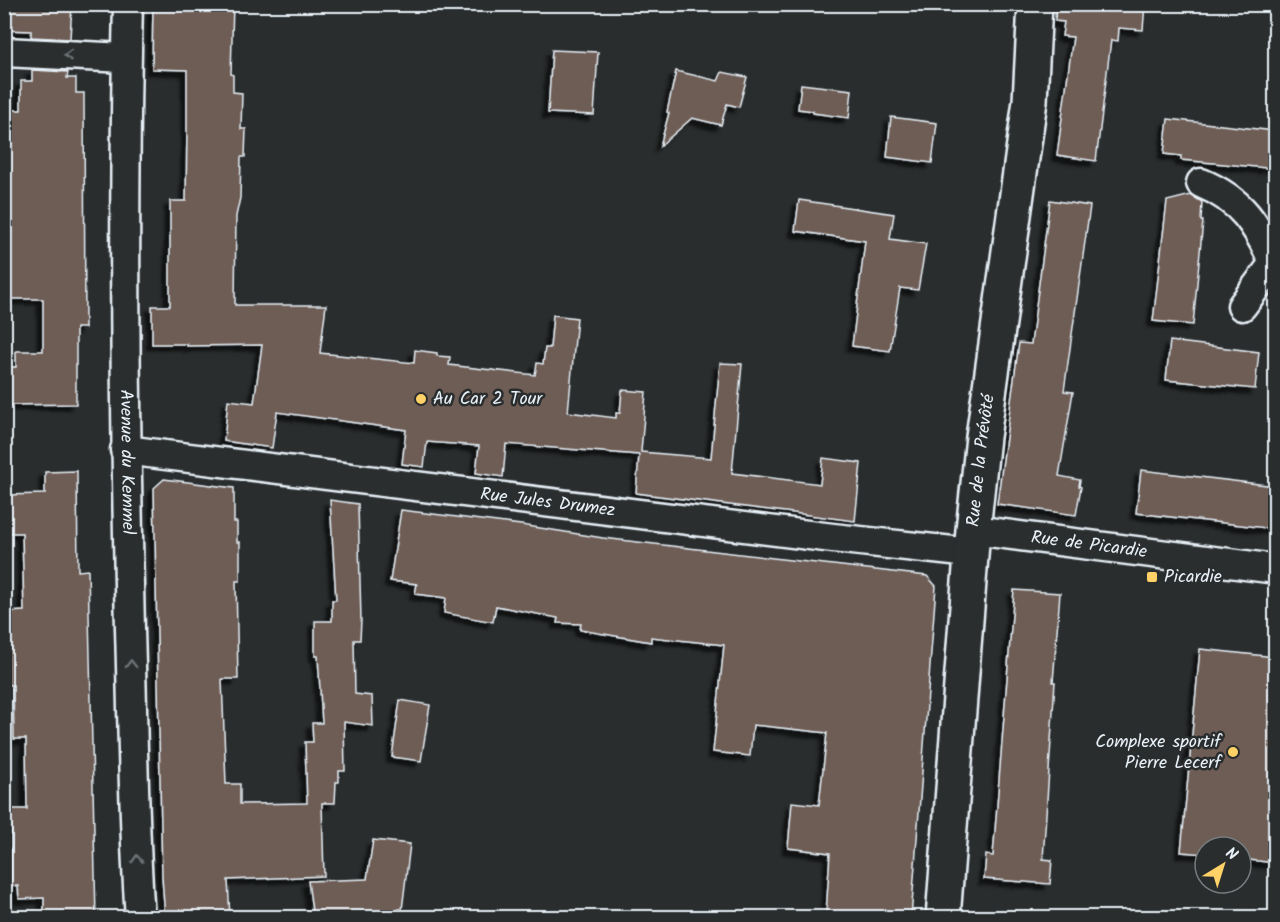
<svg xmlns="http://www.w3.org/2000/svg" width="1280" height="922" viewBox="0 0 1280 922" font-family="Kalam,sans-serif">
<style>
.building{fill:#6e5d55;stroke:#e8f1f8;stroke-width:1.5;filter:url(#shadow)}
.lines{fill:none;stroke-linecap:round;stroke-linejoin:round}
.minor-casing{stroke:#e8f1f8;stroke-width:33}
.tertiary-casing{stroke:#e8f1f8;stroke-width:38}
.minor{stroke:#2a2d2e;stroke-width:28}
.tertiary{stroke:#2a2d2e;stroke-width:33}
.oneway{stroke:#6c7275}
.poi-dot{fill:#ffd166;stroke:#2a2d2e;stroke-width:2}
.labels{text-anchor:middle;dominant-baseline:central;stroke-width:5;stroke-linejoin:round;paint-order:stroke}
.poi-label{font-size:18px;fill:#e8f1f8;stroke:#2a2d2e;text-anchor:start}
.street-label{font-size:18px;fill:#e8f1f8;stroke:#2a2d2e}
</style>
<defs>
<filter id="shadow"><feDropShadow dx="-5.5" dy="5.5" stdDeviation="1.5" flood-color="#0009"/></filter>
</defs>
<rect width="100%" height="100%" fill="#2a2d2e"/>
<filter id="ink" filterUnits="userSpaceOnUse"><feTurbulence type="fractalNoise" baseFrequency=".0167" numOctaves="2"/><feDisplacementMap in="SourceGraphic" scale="12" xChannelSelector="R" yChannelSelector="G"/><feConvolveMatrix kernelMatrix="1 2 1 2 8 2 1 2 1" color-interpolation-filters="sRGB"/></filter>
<g filter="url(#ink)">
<path class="building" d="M4,4H72L70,39L31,37V31L4,30Z
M153,4H233L231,74L233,75V92L242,93L241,129H246L245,157H241L240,198L236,216L235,305H326L320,353L414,363L415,350L437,353V356L450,357L449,365L535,375L537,363L543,364L545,348H550L553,315L577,318L568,412L616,418V413H620L622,390L646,392L641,452L711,458L720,363L742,364L732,473L820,484L823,458L861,463L855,521L636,493L639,455L506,444L503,477L476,473L479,446L427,442L424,467L402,464L406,430L277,412L272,448L224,441L228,400L254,403L262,345L187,346V344H152V306H170V201H186L187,127V70L152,69Z
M1056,4H1145L1143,30L1119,28L1118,41L1111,40L1096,161L1057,155L1073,37L1062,36L1064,22L1055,21Z
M552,50L598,52L594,115L548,113Z
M32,70L68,72L67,78H76V93H84L85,328H76V404L8,405L7,367H16V351H43V299H4V174H7V150L6,110H21V81H32Z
M676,71L718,81L722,72L747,77L739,107L727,104L721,125L692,118L660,146L669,113L667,112Z
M801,84L852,90L849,118L813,113V111L798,109Z
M891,117L937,123L932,163L887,157Z
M1168,119L1275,131V167L1268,166L1267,168L1181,160V156L1164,154Z
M1191,195L1202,202L1201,221H1203L1193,325L1153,321L1167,201Z
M799,200L894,214L890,239L926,244L918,290L900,288L890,351L852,346L865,241L795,231Z
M1050,200L1090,206L1064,391L1073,392L1059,476L1080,480L1079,486L1081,487L1076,515L997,504L1019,343L1031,344Z
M1170,341L1259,352L1255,389L1166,380Z
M1141,470L1275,486V529L1136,513Z
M77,471L78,571L88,570L96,918H44V898L19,899L18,886H11V809H27L26,739H14L13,685H8V612L24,611L22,533H7V522H4V495L45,494V472Z
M164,479L234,488V522H237V542H240V581H236L238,679H222L226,784H240V804L307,803L305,742H313L312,723H322L318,656H315V621H332V600H336L330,500L358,504L361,620L360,640H354L355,694L372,696L373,726L344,722L345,771H339V782H336L335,803H322L324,876L228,880L230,918H165L162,877L154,488Z
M401,510L521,525L603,538L927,576L936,586L911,918H838V915L826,914L830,853L788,848L792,802L819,805L827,733L753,725L750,756L713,752L724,645L651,637V642L580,630L581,624L557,623L558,618L496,606L493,622L444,613L446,598L415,594L417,584L390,581Z
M1014,590L1060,593L1053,682H1055L1043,859L1052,860L1050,884L984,879L986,855L993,856Z
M1200,649L1275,657V863L1241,859V847H1205V854L1181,852Z
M400,700L430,705L421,761L392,757Z
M373,840L410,844L402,910L399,909L398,918H313L308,881L367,879Z"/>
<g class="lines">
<defs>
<g id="minor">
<path id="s1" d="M128,4C123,212 125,421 130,629C133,725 133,821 140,918"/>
<path d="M4,52L126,58"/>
<path d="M1201,183C1242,200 1257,225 1274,263L1242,306"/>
<path id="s2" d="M125,450L833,538L971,553"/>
<path id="s3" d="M973,530L1276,569"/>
</g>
<g id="tertiary">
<path id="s4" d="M943,918L973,530L983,437L1030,101L1035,4"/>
</g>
</defs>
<use href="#minor" class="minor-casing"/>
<use href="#tertiary" class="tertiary-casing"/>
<use href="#minor" class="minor"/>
<use href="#tertiary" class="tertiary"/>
</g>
<defs><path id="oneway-chevron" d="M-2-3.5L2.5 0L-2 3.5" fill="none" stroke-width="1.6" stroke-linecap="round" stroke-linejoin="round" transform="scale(1.5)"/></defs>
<g class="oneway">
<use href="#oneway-chevron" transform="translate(68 55) rotate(-178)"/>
<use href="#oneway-chevron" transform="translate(131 664) rotate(-91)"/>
<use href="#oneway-chevron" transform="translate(137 859) rotate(-93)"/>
</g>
</g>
<g class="poi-dot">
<circle cx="421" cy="399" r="6"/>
<rect x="1146" y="571" width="12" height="12" rx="3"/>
<circle cx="1233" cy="752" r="6"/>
</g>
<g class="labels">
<g class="poi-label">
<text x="433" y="399">Au Car 2 Tour</text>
<text x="1164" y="577">Picardie</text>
<text x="1221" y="742" text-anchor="end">Complexe sportif<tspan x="1221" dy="21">Pierre Lecerf</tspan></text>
</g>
<g class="street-label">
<text stroke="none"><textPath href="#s4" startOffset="459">Rue de la Prévôté</textPath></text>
<text stroke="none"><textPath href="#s1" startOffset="458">Avenue du Kemmel</textPath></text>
<text stroke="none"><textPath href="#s2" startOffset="426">Rue Jules Drumez</textPath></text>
<text stroke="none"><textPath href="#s3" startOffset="117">Rue de Picardie</textPath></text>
</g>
</g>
<rect width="1280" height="922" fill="none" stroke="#2a2d2e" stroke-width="24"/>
<rect x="12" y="12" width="1256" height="898" fill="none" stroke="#e8f1f8" stroke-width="2" filter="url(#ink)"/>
<g transform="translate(1223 865) rotate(38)"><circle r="28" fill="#2a2d2e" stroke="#767b7f" stroke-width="1.5"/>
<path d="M0-4.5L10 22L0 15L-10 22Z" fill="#ffd166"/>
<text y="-9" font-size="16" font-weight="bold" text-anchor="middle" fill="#e8f1f8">N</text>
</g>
</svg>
